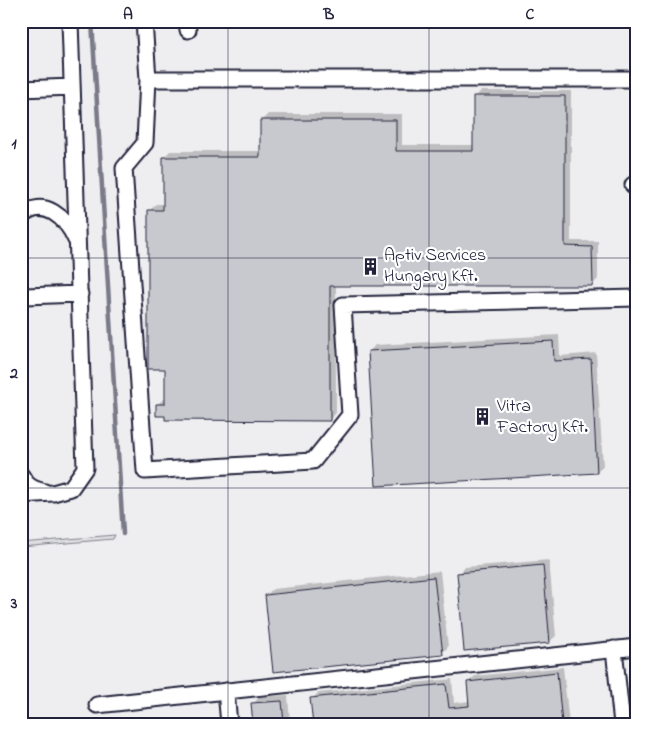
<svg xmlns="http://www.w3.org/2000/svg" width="658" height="745" viewBox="0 0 658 745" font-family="'Indie Flower',sans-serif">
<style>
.built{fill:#eeeef1}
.green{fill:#dfdfe2;stroke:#80808e}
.shadow{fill:#0003}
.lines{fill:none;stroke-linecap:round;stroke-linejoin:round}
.stream{stroke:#7a7a88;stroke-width:4.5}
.building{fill:#c8c8cf;stroke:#22223b}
.minor-casing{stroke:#22223b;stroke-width:19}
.minor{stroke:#fff;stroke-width:15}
.grid{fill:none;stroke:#22223b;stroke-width:1;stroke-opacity:0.55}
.labels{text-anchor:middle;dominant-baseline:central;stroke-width:4.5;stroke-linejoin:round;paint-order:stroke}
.poi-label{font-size:18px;fill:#22223b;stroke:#fff;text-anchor:start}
.neatline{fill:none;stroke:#22223b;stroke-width:2}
.grid-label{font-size:16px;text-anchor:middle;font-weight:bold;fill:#22223b}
</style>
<rect width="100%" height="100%" fill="#fff"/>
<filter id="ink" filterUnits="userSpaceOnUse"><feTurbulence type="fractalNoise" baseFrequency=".02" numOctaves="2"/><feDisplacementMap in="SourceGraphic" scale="10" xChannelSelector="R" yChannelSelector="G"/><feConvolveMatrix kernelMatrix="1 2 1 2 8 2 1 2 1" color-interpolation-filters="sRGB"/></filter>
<g filter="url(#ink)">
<path class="built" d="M21,21H637V724H21Z"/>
<path class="green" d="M115,535L113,539L21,547V543Z"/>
<path class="shadow" d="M487,21H629L625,25Z
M481,91H571V241H598V279L592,285H336V413L330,419L167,415L157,404L166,398L167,368L149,211L156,204H164V157L170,151H262V120L268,114H402V145H474V97Z
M559,335L560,356L596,353L603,466L597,472L369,352L375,345Z
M549,560L556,636L549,642L459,574L465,567Z
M440,571L448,647L442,653L266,595L273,589Z
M563,667L569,724H314L312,699L318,693L452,679L454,703L470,701L468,682L475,676Z
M288,695L290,724H254L253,704L259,697Z"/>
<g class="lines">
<path class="stream" d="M92,21L123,534"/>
</g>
<path class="building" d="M473,96H565V246L592,247L593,286H330V421L165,420V416H156V404H165V369H148V210H163V157H260V120H396V151H473Z
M553,341L554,361L591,359L597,473L376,486L368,351Z
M543,565L550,643L464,651L457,573Z
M434,577L443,655L273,672L265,595Z
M557,672L562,724H313L310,698L446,684L449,708L469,706L467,682Z
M282,701L284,724H253L251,703Z"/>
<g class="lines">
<defs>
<path id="minor" d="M144,21L148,79H637
M187,21L188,30
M148,79L145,143L124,168L145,471L313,461L350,415L343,305L637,298
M21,89L72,87
M633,185L637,186
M21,217C43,195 67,219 76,240
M25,296L80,294
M21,475C27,486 32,489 45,492
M21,495L53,493L71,488L85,468L70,21
M614,649L622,724
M226,691L229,724
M97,705L637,647"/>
</defs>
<use href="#minor" class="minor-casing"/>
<use href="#minor" class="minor"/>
</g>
</g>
<path class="grid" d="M228,21V724M429,21V724M21,258H637M21,488H637"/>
<defs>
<symbol id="building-bare" viewBox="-9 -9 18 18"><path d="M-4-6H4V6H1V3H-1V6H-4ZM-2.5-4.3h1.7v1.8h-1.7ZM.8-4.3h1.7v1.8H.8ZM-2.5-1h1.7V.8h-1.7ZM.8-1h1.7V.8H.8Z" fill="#22223b" stroke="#fff" stroke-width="2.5" paint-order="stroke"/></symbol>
</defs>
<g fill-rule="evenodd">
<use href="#building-bare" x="358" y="254" width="25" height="25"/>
<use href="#building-bare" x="470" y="404" width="25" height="25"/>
</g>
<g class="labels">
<g class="poi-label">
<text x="384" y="256">Aptiv Services<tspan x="384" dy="21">Hungary Kft.</tspan></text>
<text x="497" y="407">Vitra<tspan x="497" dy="21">Factory Kft.</tspan></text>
</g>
</g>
<rect width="658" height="745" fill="none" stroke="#fff" stroke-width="55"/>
<rect x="28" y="28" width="602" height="690" class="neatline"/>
<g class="grid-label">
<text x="128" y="19">A</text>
<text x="329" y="19">B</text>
<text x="530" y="19">C</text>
<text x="14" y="148">1</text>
<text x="14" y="378">2</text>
<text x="14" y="608">3</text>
</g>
</svg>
